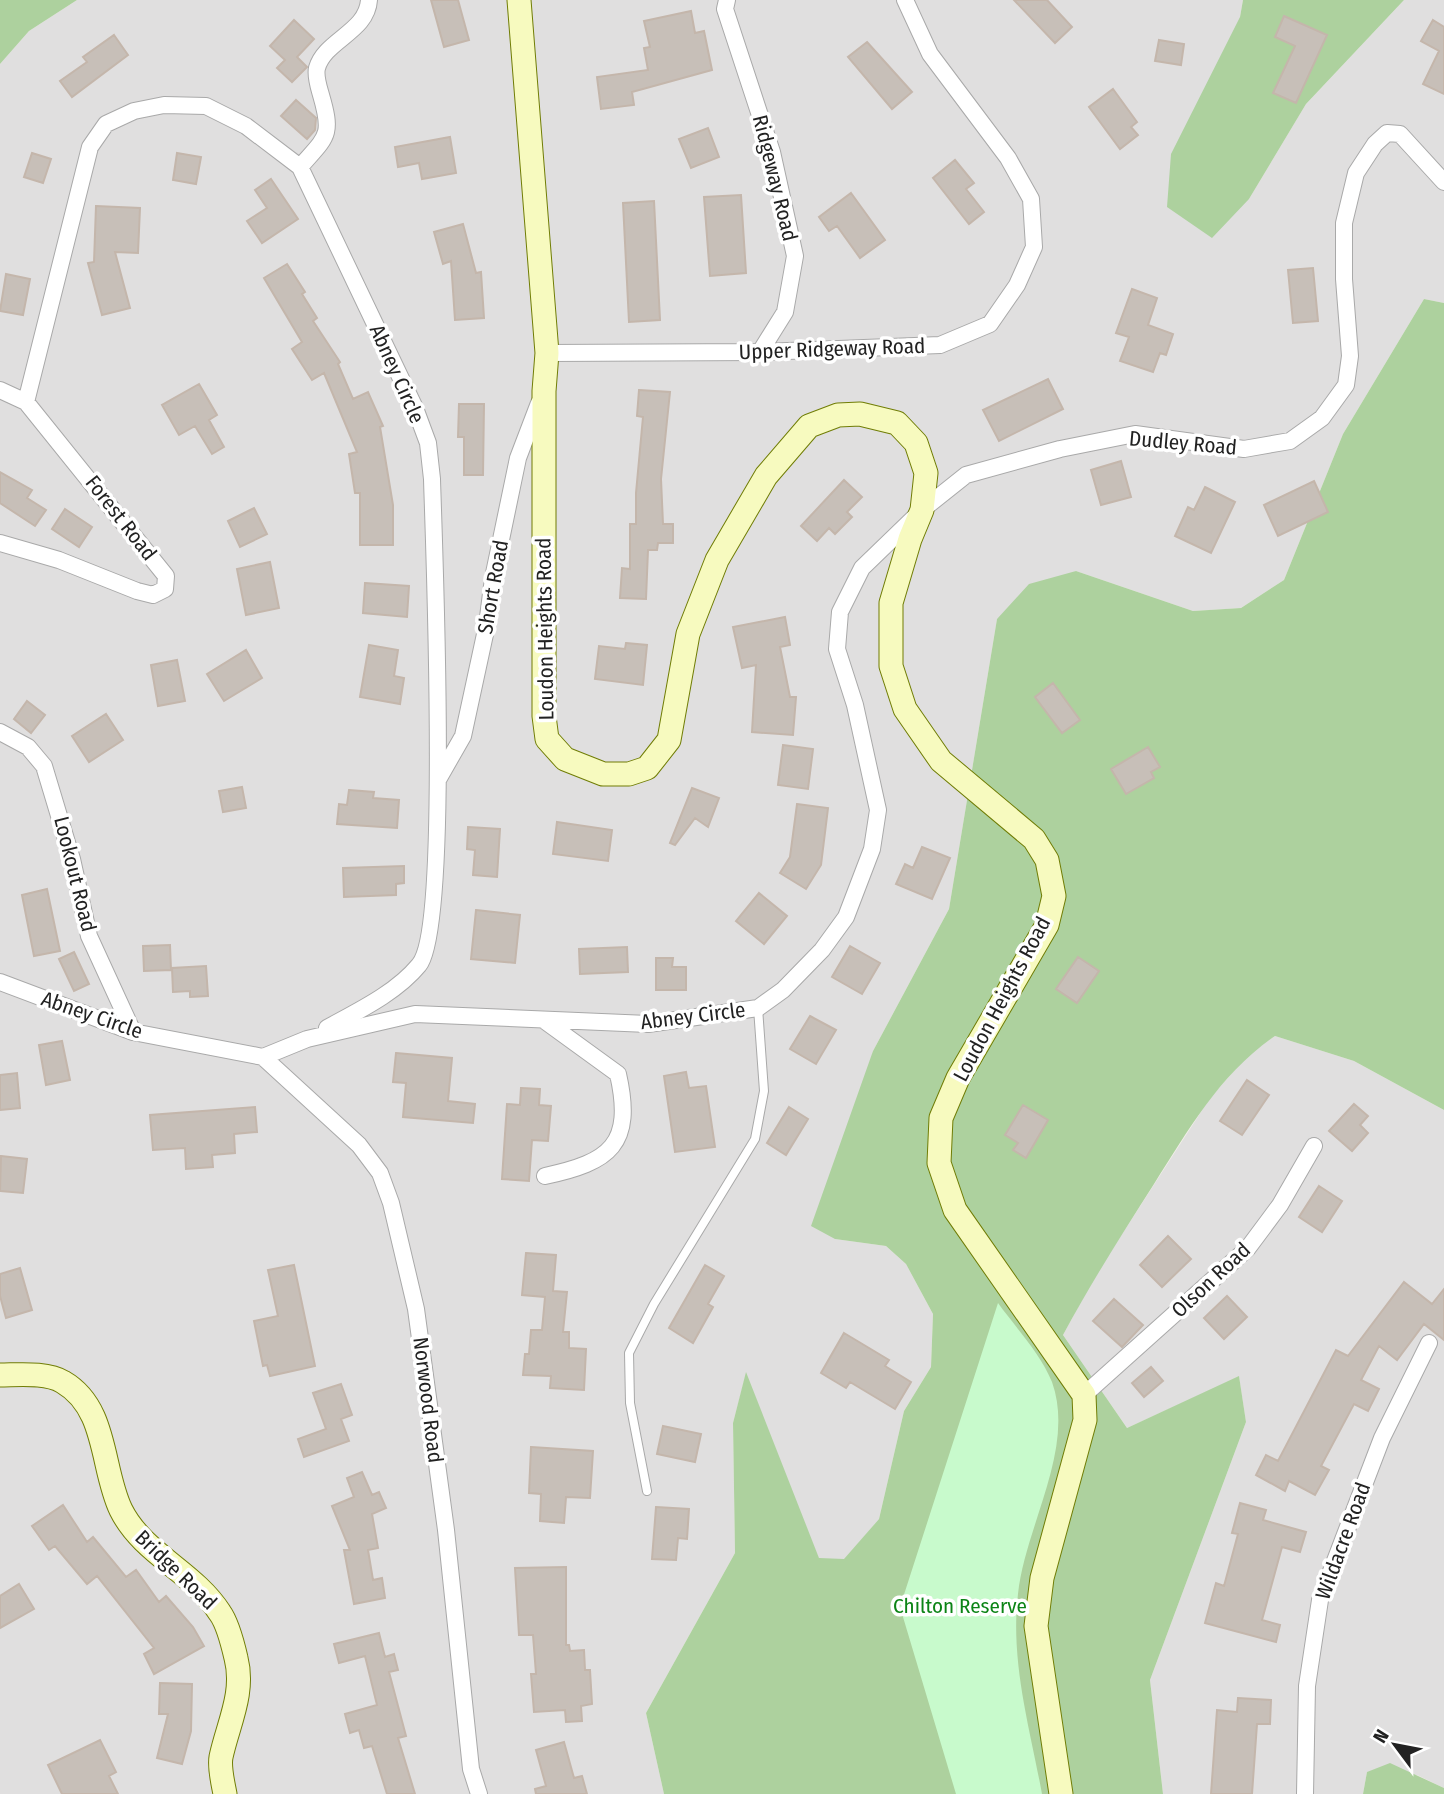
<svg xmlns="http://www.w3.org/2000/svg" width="1444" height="1794" viewBox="0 0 1444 1794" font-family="'Fira Sans Condensed',sans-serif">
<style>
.residential{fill:#e0dfdf}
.forest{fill:#add19e}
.park{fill:#c8facc}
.building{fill:#c7bfb8;stroke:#c4b6ab;stroke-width:2}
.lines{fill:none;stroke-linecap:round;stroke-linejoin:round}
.lane-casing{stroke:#a9a9a9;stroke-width:10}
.street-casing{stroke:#a9a9a9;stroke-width:18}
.secondary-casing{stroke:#707d05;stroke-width:25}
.lane{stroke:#fff;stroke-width:8}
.street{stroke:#fff;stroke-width:16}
.secondary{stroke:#f7fabf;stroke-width:23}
.labels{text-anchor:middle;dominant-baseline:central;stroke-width:7;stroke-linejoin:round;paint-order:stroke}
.street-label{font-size:21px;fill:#222;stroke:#fff}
.park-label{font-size:21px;fill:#0c8416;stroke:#fff}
</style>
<rect width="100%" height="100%" fill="#f2efe9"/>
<path class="residential" d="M77,0H1243L1240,17L1249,199L1306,104L1404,0H1444V303L1424,299L1343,434L1284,580L1241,608L1193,611L1076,571L997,619L949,909L873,1051L835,1239L886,1246L906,1264L933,1314L931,1367L904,1411L879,1519L845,1559H819L746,1374L733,1423L735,1553L646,1713L664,1794H0V64L29,31Z
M1275,1036L1354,1061L1444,1110V1788L1417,1775L1367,1772L1363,1794H1163L1150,1680L1246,1422L1239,1377L1127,1428L1063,1335L1095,1276L1210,1098L1250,1053Z"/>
<path class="forest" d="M0,0H77L29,31L0,64Z
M1243,0H1404L1306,104L1249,199L1212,238L1167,207L1171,154L1240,17Z
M1424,299L1444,303V1110L1354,1061L1275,1036C1220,1074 1189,1129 1154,1184C1122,1234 1091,1283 1063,1335L1127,1428L1239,1376L1246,1422L1150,1680L1163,1794H664L646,1713L735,1553L733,1423L746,1372L819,1558L844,1559L879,1519L904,1411L931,1367L933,1314L906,1264L886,1246L835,1239L811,1226L873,1051L949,909L997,619L1029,584L1076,571L1193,611L1241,608L1284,580L1343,434Z
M1390,1763L1444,1788V1794H1363L1367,1772Z"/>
<path class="park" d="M998,1303C1016,1328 1041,1354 1052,1382C1076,1449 1025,1526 1018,1594C1010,1662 1030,1728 1042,1794H956L900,1607Z"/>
<path class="building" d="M431,0H458L469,40L444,47Z
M1014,0H1047L1072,27L1055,43Z
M691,11L695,33L704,31L712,70L632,92L634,105L601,109L597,77L648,70L644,48L650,47L644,21Z
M1284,16L1327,35L1296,103L1273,93L1295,46L1275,37Z
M294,20L314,39L297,57L307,67L292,82L277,68L285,60L270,46Z
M1433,20L1444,27V94L1423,84L1439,51L1421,41Z
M114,35L128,55L72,97L60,81L87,62L83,57Z
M1159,40L1184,44L1181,65L1155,61Z
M867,42L912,92L892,109L848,57Z
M1113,89L1137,122L1131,127L1138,135L1120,149L1089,107Z
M296,100L316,118L315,130L307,139L281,116Z
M708,128L719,157L691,168L679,139Z
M450,137L456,173L422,179L419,163L398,167L395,147Z
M32,153L51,159L43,183L24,177Z
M177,153L201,157L196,184L173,180Z
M955,160L974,183L966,189L984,212L969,224L933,178Z
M271,179L298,219L262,243L247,221L267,208L255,190Z
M851,193L885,240L860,258L837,226L829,231L819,217Z
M741,195L746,273L710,276L704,197Z
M654,201L660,320L629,322L623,203Z
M96,206L140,208L138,253L115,252L130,308L102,315L88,263L94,262Z
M463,224L476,273L481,272L484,318L455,320L451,261L443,264L434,232Z
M287,264L305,292L302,294L317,318L313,321L340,362L338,364L353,399L368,392L383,426L380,427L393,505V545H360V493H355L349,454L357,452L324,373L312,380L292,349L302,342L264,278Z
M1313,268L1318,321L1293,323L1288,270Z
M6,274L30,279L23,315L0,311Z
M1132,289L1157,298L1148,325L1173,334L1166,355L1160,353L1153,372L1120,361L1129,337L1116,333Z
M1048,379L1063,409L999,441L983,410Z
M199,384L217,415L209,420L224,447L212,454L195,426L179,435L162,405Z
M639,390L670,392L661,479L663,524H673V543H658L657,550H648L646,599L620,598L622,568L630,569V524H636V493L643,417L637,416Z
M459,404H484L483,475H464V437H458Z
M1121,461L1131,497L1101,505L1091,470Z
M0,472L32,490L27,498L46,510L35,526L0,503Z
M844,480L862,497L847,512L852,517L835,534L829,528L817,541L801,526Z
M1314,481L1328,512L1278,536L1264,505Z
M1205,487L1235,502L1211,553L1175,536L1188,507L1194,510Z
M254,508L267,534L240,547L228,521Z
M65,509L92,527L79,547L52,529Z
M270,562L279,608L246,615L237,569Z
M365,583L409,586L407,617L363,613Z
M785,617L790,645L780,647L790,697H796L793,735L752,732L756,665L742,668L733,627Z
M626,643L647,645L643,685L595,679L599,646L625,649Z
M369,645L398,650L394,676L404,678L400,704L360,697Z
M246,650L262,678L224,701L207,674Z
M177,660L185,701L158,706L151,665Z
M1053,683L1080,720L1062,733L1035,697Z
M27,701L45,715L31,733L14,719Z
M106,714L123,740L89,762L72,736Z
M783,745L813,749L808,789L778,785Z
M1148,747L1160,767L1151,772L1154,778L1126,794L1111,769Z
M242,787L246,808L223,812L219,791Z
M692,788L719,798L708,827L695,818L675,845L670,843Z
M349,790L374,792L373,798L399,800L397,828L337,824L339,804L347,805Z
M797,804L828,808L821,865L806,889L780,873L790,857Z
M557,822L612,830L608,861L553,854Z
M468,827L500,829L497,877L473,875L475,850L467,849Z
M922,847L950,858L932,899L896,884L905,864L913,868Z
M404,866V883L396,884V895L344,897L343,868Z
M47,889L60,951L34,956L22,895Z
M759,893L787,916L764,944L736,921Z
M476,910L520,915L515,963L471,959Z
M170,945L171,970L144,971L143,946Z
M850,946L880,963L862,994L832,977Z
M627,947L628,972L580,974L579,949Z
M74,952L89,984L74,991L59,959Z
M1078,957L1099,971L1077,1003L1056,989Z
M656,958H673L672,967H686V990H656Z
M206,966L208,996L190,997V991L173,992L172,968Z
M810,1016L836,1030L816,1064L790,1049Z
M62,1041L70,1080L46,1085L39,1045Z
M396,1053L452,1058L448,1101L475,1104L473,1123L403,1117L406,1083L393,1082Z
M686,1072L689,1088L706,1086L715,1147L675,1152L664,1076Z
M17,1073L20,1108L0,1110V1075Z
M1247,1080L1269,1095L1242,1135L1220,1121Z
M521,1088L540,1089L539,1105L551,1106L548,1141L532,1140L529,1181L502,1179L507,1104L520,1105Z
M1354,1104L1368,1116L1360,1125L1368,1133L1352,1151L1329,1131Z
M1023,1105L1048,1120L1026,1158L1013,1150L1018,1143L1005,1135Z
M255,1107L257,1132L234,1134L235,1153L212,1155L213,1167L186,1169L185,1148L153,1150L150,1115Z
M789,1107L808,1119L786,1155L767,1143Z
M1,1156L27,1159L23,1193L0,1191Z
M1319,1186L1342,1201L1322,1232L1299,1217Z
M1168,1236L1191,1259L1162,1287L1140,1265Z
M526,1253L556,1255L553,1291L567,1292L563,1332H569V1348L586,1349L584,1390L550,1388L551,1376L523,1375L525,1354H529L531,1330H542L545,1297L522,1295Z
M294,1265L315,1366L270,1376L267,1365L263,1366L254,1321L278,1316L268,1270Z
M705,1265L724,1276L708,1304L713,1307L693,1343L669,1328Z
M20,1268L32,1310L6,1318L0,1296V1274Z
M1404,1282L1432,1304L1444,1289V1340L1424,1324L1397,1360L1379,1346L1361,1380L1379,1389L1368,1411L1354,1404L1321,1466L1329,1470L1315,1495L1289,1481L1285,1491L1256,1475L1266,1455L1278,1461L1336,1350L1348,1356Z
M1227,1296L1247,1317L1224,1339L1204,1318Z
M1114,1299L1143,1325L1122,1347L1093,1321Z
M844,1333L889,1360L885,1366L911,1382L895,1409L850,1382L846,1388L821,1373Z
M1151,1367L1163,1381L1144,1397L1132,1383Z
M341,1384L352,1415L341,1419L349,1441L304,1457L298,1439L326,1429L313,1393Z
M663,1426L701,1434L695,1462L657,1454Z
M531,1447L593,1451L590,1498L566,1497L564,1523L540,1521L541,1494L529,1493Z
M362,1472L372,1495L379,1492L386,1508L372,1514L378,1548L368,1550L373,1580L382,1578L385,1598L354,1604L344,1550H350L332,1506L354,1497L347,1478Z
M1240,1503L1266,1510L1263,1520L1306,1532L1300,1552L1282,1547L1262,1620L1280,1625L1276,1642L1205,1623L1216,1583L1224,1586L1238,1534L1232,1533Z
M63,1505L87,1542L93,1537L126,1577L136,1570L159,1602L166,1596L193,1627L204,1646L154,1674L144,1654L154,1648L97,1576L87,1584L55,1546L49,1550L32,1526Z
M656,1507L689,1509L687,1539L678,1538L676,1560L652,1559Z
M566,1567V1645H569L570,1651L584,1650L585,1670H590L592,1704L581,1706L582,1721L566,1722L565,1710L534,1712L531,1674H536L533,1635H519L515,1568Z
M19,1584L34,1609L0,1628V1596Z
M379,1633L385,1657L394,1654L398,1670L389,1672L406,1736L398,1738L415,1794H387L372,1746L364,1748L359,1730L350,1733L345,1714L377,1705L365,1656L339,1663L334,1644Z
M160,1683L192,1684L191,1731L182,1764L157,1758L168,1714H159Z
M1238,1698L1271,1700L1270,1724H1257L1252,1794H1211L1217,1710L1237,1712Z
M100,1740L116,1772L109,1776L118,1794H62L48,1765Z
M564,1742L574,1778L582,1776L587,1794H536L535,1789L546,1786L536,1750Z"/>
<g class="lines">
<defs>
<path id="lane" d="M647,1491L630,1403L629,1353L654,1304L755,1139L764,1091L758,1008"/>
<path id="street" d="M727,0L725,9L772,152L795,256L785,312L760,352
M300,167C327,136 333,136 321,95C319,88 315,76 317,68C325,40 367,32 369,0
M547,353L760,352L940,345L990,324L1017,285L1034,247L1031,199L1008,158L930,54L905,0
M0,390L26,402L166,576L165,589L153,595L137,591L59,560L0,543
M26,402L90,147L106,124L134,111L164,105L206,106L246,126L300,167L415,408L428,443L432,479C434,549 450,929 419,965C396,993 358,1011 327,1028
M0,732L28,747L44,766L72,859L89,936L133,1032
M439,778L463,736L487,625L493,578L518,458L539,403
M0,982L133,1032L263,1057L307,1039L415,1014L648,1024L758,1008L783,990L822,950L846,917L872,849L878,810L855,705L837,649L840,612L862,568L922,510L966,475L1060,449L1135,434L1244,449L1290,441L1322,418L1346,385L1350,356L1344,279V223L1356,173L1375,144L1387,133L1400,134L1444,182
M263,1057L359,1145L380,1173L391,1203L416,1309L446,1530L471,1769L479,1794
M545,1176C610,1162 634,1145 618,1074L545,1021
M1084,1395L1248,1248L1280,1205L1314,1146
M1305,1794L1307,1686L1320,1600L1382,1438L1429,1343"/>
<path id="secondary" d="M519,0L547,353L544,391V716L547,739L565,759L603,774H629L647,768L669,740L688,634L717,560L766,476L809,426L838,415L860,414L897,423L916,443L926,473L922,510L910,539L891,603V666L905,709L941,761L1034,839L1047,860L1054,896L1047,925L958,1078L941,1118L939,1163L955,1210L1084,1395L1085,1420L1042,1578L1036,1626L1061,1794
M0,1375C18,1375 47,1372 63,1382C108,1408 101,1469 121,1510C143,1554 194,1572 220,1613C228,1624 233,1645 236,1658C245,1693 228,1724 221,1757C219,1768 223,1783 225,1794"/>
</defs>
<use href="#lane" class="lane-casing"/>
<use href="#street" class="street-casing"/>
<use href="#secondary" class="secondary-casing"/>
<use href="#lane" class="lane"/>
<use href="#street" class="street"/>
<use href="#secondary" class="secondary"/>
</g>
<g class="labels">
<g class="street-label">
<text transform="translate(775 178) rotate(76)">Ridgeway Road</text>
<text transform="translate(832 349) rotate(-2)">Upper Ridgeway Road</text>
<text transform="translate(397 374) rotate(66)">Abney Circle</text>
<text transform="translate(1183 443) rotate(5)">Dudley Road</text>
<text transform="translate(121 518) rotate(52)">Forest Road</text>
<text transform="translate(493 587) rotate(-80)">Short Road</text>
<text transform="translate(545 629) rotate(-91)">Loudon Heights Road</text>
<text transform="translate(75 874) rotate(76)">Lookout Road</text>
<text transform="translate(1002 999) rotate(-62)">Loudon Heights Road</text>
<text transform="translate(92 1015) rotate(19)">Abney Circle</text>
<text transform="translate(693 1016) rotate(-7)">Abney Circle</text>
<text transform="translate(1211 1280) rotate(-43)">Olson Road</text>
<text transform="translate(428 1400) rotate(83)">Norwood Road</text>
<text transform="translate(1343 1541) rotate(-70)">Wildacre Road</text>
<text transform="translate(176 1570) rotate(44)">Bridge Road</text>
</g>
<g class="park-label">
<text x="960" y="1606">Chilton Reserve</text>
</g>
</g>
<g transform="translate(1395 1745) rotate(302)" stroke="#ffffff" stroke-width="5" paint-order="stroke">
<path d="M0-5L12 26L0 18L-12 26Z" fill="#222222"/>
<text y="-10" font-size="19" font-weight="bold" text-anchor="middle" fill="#222222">N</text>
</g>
</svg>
